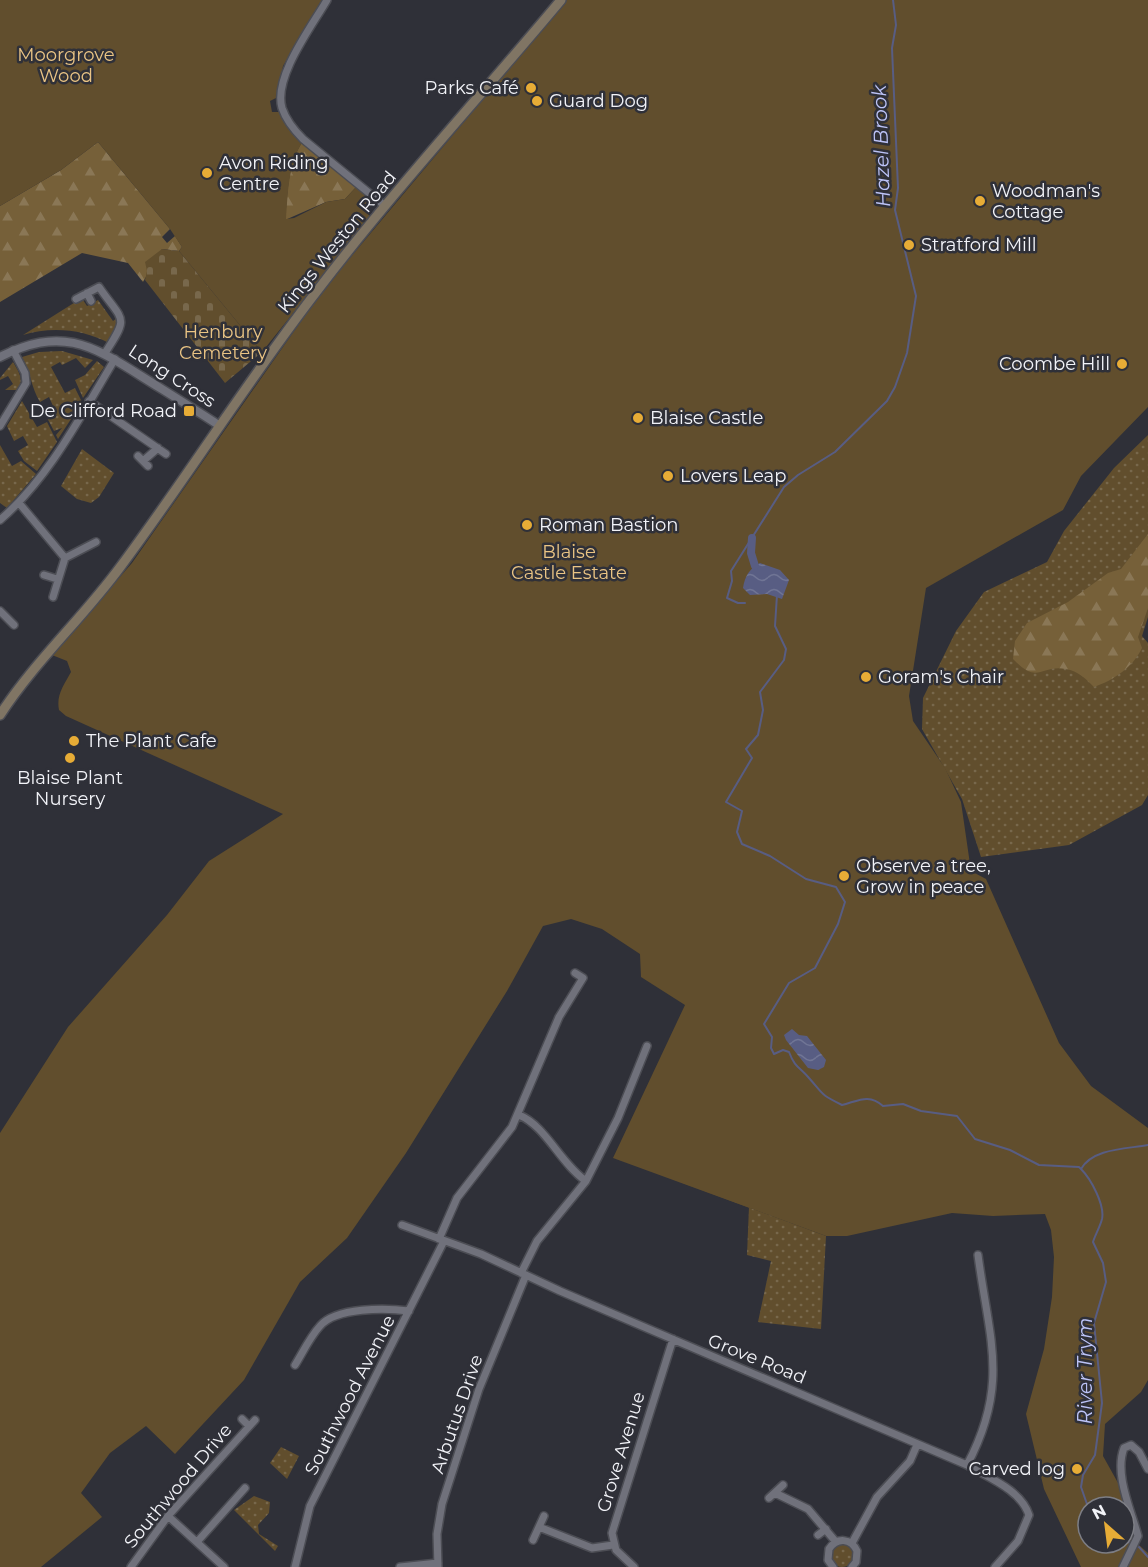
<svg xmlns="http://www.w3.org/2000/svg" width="1148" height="1567" viewBox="0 0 1148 1567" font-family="Montserrat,sans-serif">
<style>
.grass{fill:url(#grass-dots)}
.forest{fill:url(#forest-firs)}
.cemetery{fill:url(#cemetery-stones)}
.park{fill:#614e2d;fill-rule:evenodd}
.water{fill:url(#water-waves)}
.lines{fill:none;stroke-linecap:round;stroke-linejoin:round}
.stream{stroke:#585d83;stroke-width:2}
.canal{stroke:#585d83;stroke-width:8}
.minor-casing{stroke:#4c4d54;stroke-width:10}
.tertiary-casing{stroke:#4c4d54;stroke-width:11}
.secondary-casing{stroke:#4c4d54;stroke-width:12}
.minor{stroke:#70717b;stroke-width:7}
.tertiary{stroke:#70717b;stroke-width:8}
.secondary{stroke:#807564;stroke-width:9}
.poi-dot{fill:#e7ac36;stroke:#2f3038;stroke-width:2}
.labels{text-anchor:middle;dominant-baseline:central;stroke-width:5;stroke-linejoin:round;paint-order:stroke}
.park-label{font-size:18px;fill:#eac484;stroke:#2f3038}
.poi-label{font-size:18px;fill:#f2f3f8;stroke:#2f3038;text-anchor:start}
.street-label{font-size:18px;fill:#f2f3f8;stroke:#2f3038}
.water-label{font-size:20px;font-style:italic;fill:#bcc3f7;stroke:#2f3038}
</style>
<defs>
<pattern id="grass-dots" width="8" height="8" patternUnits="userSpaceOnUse" patternTransform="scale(1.5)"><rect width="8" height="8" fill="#614e2d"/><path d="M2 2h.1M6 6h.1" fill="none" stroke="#78684c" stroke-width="1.8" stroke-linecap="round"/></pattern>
<pattern id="forest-firs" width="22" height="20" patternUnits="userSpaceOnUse" patternTransform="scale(1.5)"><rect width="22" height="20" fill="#766039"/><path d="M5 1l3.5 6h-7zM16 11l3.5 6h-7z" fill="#8a7756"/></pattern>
<pattern id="cemetery-stones" width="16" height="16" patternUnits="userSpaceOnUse" patternTransform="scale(1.5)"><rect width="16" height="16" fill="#614e2d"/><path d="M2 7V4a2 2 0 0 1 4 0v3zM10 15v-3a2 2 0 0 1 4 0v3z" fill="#78684c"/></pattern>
<pattern id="water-waves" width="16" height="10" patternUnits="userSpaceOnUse" patternTransform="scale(1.5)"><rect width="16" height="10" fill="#585d83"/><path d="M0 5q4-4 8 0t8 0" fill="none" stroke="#707595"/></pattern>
</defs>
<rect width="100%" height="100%" fill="#2f3038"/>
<path class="grass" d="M83,300L87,306L98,300L113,321L117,318L119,322L109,343C83,329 51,326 23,335L77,301L79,303Z
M62,351L93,360L85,368L76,358L62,365L60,362L51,367L65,393L75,388L82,402L58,439L56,435L62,428L54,431L44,412L53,406L49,397L40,402C31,387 31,373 22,357L39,352Z
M97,361L104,367L83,398L75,380L85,375Z
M13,362C19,372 24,379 18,390H5L13,384L8,376L0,380V378Z
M22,401L37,427L47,422L57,442L37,471L24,461L18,451L28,445L23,436L14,441L7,426Z
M1148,435V617L1142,636L1148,643V795L1142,805L1069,845L981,857L962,799L922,729L923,698L956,631L984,592L1047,562L1064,531L1114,468Z
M0,445L12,466L21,461L36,474L7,508L0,503Z
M82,449L114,473L99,497L91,503L77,499L61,486Z
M618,1159L826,1236L821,1329L758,1322L771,1261L747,1255L749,1207Z
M281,1447L299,1456L287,1479L270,1463Z
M254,1496L270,1502L269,1513L258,1525L259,1534L278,1546L275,1551L234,1510Z
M830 1555a12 12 0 1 1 24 0a12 12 0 1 1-24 0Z"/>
<path class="forest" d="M303,141L357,186L345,199L326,202L285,220C288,194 287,163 303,141Z
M98,142L170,229L162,237L167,243L175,236L182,247L179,251L162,249L143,282L128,263L82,253L0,302V206L61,170Z
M1148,534V608L1138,637L1142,648C1133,667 1114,680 1094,687C1086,679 1078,671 1066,669C1040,664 1039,686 1013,659L1015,641L1027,623L1068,602L1108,573L1121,569Z"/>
<path class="cemetery" d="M162,249L179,251L262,352L225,383L145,280L147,271L145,262Z"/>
<path class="park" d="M0,0H322L283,66L278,97L270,101L272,112H280L303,141C288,164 288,193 286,219L294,218L326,202L345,199L357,186L369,201L366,210L370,217L262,352L179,251L182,247L170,229L98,142L61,170L0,206Z
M566,0H1148V407L1081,476L1063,510L926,588L909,696L913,721L945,768L961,802L971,871L986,879L1059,1043L1091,1086L1148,1128V1380L1141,1392L1105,1424L1103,1456L1122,1490L1129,1536L1148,1553V1567H1081L1044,1489L1026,1414L1044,1349L1052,1297L1054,1257L1051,1230L1045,1214L993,1216L952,1213L847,1236H826L613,1158L685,1005L641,977L640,954L602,929L571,919L543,926L507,991L406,1153L347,1238L300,1282L244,1380L175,1454L146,1426L110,1453L81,1493L102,1517L41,1567H0V1133L68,1027L167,915L209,861L283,814L66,716L59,710C56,695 64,685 71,672L67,661L52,655L132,563L306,314L344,265ZM1088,1507H1124V1543H1088Z"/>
<path class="water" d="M760,563L780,570L789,580L782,599L767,594L750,595L743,588C745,576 749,569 760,563Z
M792,1029L799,1035L807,1036L826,1060L824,1067L818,1070L808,1068L786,1040L784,1035Z"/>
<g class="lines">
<path class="stream" d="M777,595L775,626L786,649L784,660L760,692L763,710L758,735L746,749L752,758L726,802L742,811L737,832L742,844L770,856L806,879L836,887L845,902L838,924L815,968L789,983L764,1024L772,1037L771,1048L774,1054L783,1050L789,1052C795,1068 800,1067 809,1078C825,1096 820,1094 842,1105C858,1101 869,1093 883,1106L903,1104L921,1111L957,1116L975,1139L1010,1150L1039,1165L1079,1167L1081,1169
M745,603H738L727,598L732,581L731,571L784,487L798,475L835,452L887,401L895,387L907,353L916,296L895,210L898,188L892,48L896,25L893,0
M1081,1169C1091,1179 1105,1205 1102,1219C1100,1227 1095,1235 1093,1242L1103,1263L1106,1282L1094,1323L1102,1403L1095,1455L1083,1475L1081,1487L1088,1507
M1081,1169C1093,1148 1127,1149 1148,1145
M1124,1540L1139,1547L1148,1557"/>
<path class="canal" d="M752,538L751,553L755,566"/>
<defs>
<path id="minor" d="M327,0C312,26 273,77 282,108C286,120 294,130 303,139L385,206
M87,293L91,301
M76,299L99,287C123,322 130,315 105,353
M89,401L166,454
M0,426L26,383L25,373L13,350
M138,456L148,466
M143,461L158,448
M19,503L65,558
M0,520C50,477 81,415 115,359
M44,575L57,579
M53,597L65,558L96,542
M0,611L14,625
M519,1115C546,1126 560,1163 586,1181
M402,1225L481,1254L560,1291L967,1465C989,1478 1021,1490 1029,1515L1018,1541L995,1567
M439,1239L457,1198L512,1127L559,1017L583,978L575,973
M521,1273L537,1241L586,1181L618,1118L647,1046
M295,1365C303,1352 310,1337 320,1326C336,1307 386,1308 409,1311
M242,1419L249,1426
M967,1465C1010,1384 989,1339 978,1255
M775,1493L808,1509L836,1542
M769,1498L783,1485
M168,1516L224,1567
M539,1527L592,1548L613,1545
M818,1535L826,1529
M533,1540L544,1516
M197,1542L245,1488
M852,1543L877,1497L910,1461L917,1445
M131,1567L168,1516L255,1420
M295,1567L310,1506L444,1241
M400,1567L438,1563
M438,1567L437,1534L442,1504L479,1389L526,1275
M634,1567L616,1550L612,1533L673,1339
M833,1567L828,1560L829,1549C837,1537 851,1538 857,1551L856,1562L852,1567
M1123,1567L1138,1536C1131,1510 1114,1474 1124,1448L1131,1445L1139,1452L1148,1469"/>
<path id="tertiary" d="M0,357C60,327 89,343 141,376C168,393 194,409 220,426"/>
<path id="secondary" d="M0,715C35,661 83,618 121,566C188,476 248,380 317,291C394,190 480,97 561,0"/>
</defs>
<use href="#minor" class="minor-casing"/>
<use href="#tertiary" class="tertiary-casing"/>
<use href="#secondary" class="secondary-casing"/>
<use href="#minor" class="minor"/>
<use href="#tertiary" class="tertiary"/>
<use href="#secondary" class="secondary"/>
</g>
<g class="poi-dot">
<circle cx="531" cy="88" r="6"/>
<circle cx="537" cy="101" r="6"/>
<circle cx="207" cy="173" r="6"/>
<circle cx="980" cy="201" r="6"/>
<circle cx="909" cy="245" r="6"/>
<circle cx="1122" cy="364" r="6"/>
<rect x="183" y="405" width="12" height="12" rx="3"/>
<circle cx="638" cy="418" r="6"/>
<circle cx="668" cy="476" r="6"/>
<circle cx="527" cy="525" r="6"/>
<circle cx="866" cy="677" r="6"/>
<circle cx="74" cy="741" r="6"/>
<circle cx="70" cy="758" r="6"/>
<circle cx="844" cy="876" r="6"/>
<circle cx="1077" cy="1469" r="6"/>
</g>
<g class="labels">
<g class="park-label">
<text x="66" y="55">Moorgrove<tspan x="66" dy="21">Wood</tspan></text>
<text x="223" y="332">Henbury<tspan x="223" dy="21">Cemetery</tspan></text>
<text x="569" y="552">Blaise<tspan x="569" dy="21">Castle Estate</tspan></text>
</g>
<g class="poi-label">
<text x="519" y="88" text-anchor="end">Parks Café</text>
<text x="549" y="101">Guard Dog</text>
<text x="219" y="163">Avon Riding<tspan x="219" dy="21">Centre</tspan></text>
<text x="992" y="191">Woodman's<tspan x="992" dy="21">Cottage</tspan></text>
<text x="921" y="245">Stratford Mill</text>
<text x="1110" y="364" text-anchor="end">Coombe Hill</text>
<text x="177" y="411" text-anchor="end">De Clifford Road</text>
<text x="650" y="418">Blaise Castle</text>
<text x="680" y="476">Lovers Leap</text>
<text x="539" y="525">Roman Bastion</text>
<text x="878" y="677">Goram's Chair</text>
<text x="86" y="741">The Plant Cafe</text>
<text x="70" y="778" text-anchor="middle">Blaise Plant<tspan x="70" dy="21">Nursery</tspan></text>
<text x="856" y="866">Observe a tree,<tspan x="856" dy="21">Grow in peace</tspan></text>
<text x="1065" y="1469" text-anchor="end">Carved log</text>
</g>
<g class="street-label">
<text transform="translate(337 242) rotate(-51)">Kings Weston Road</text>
<text transform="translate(172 376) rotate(33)">Long Cross</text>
<text transform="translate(757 1359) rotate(22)">Grove Road</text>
<text transform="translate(350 1395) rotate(-63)">Southwood Avenue</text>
<text transform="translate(457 1414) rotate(-71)">Arbutus Drive</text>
<text transform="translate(621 1452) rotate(-73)">Grove Avenue</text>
<text transform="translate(178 1486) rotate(-50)">Southwood Drive</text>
</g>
<g class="water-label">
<text transform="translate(881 146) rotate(-92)">Hazel Brook</text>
<text transform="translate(1085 1371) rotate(-90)">River Trym</text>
</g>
</g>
<g transform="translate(1106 1525) rotate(332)"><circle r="28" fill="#2f3038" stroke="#7d7e85" stroke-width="1.5"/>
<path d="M0-4.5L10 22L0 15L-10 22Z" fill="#e7ac36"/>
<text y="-9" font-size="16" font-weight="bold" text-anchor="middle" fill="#f2f3f8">N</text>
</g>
</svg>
